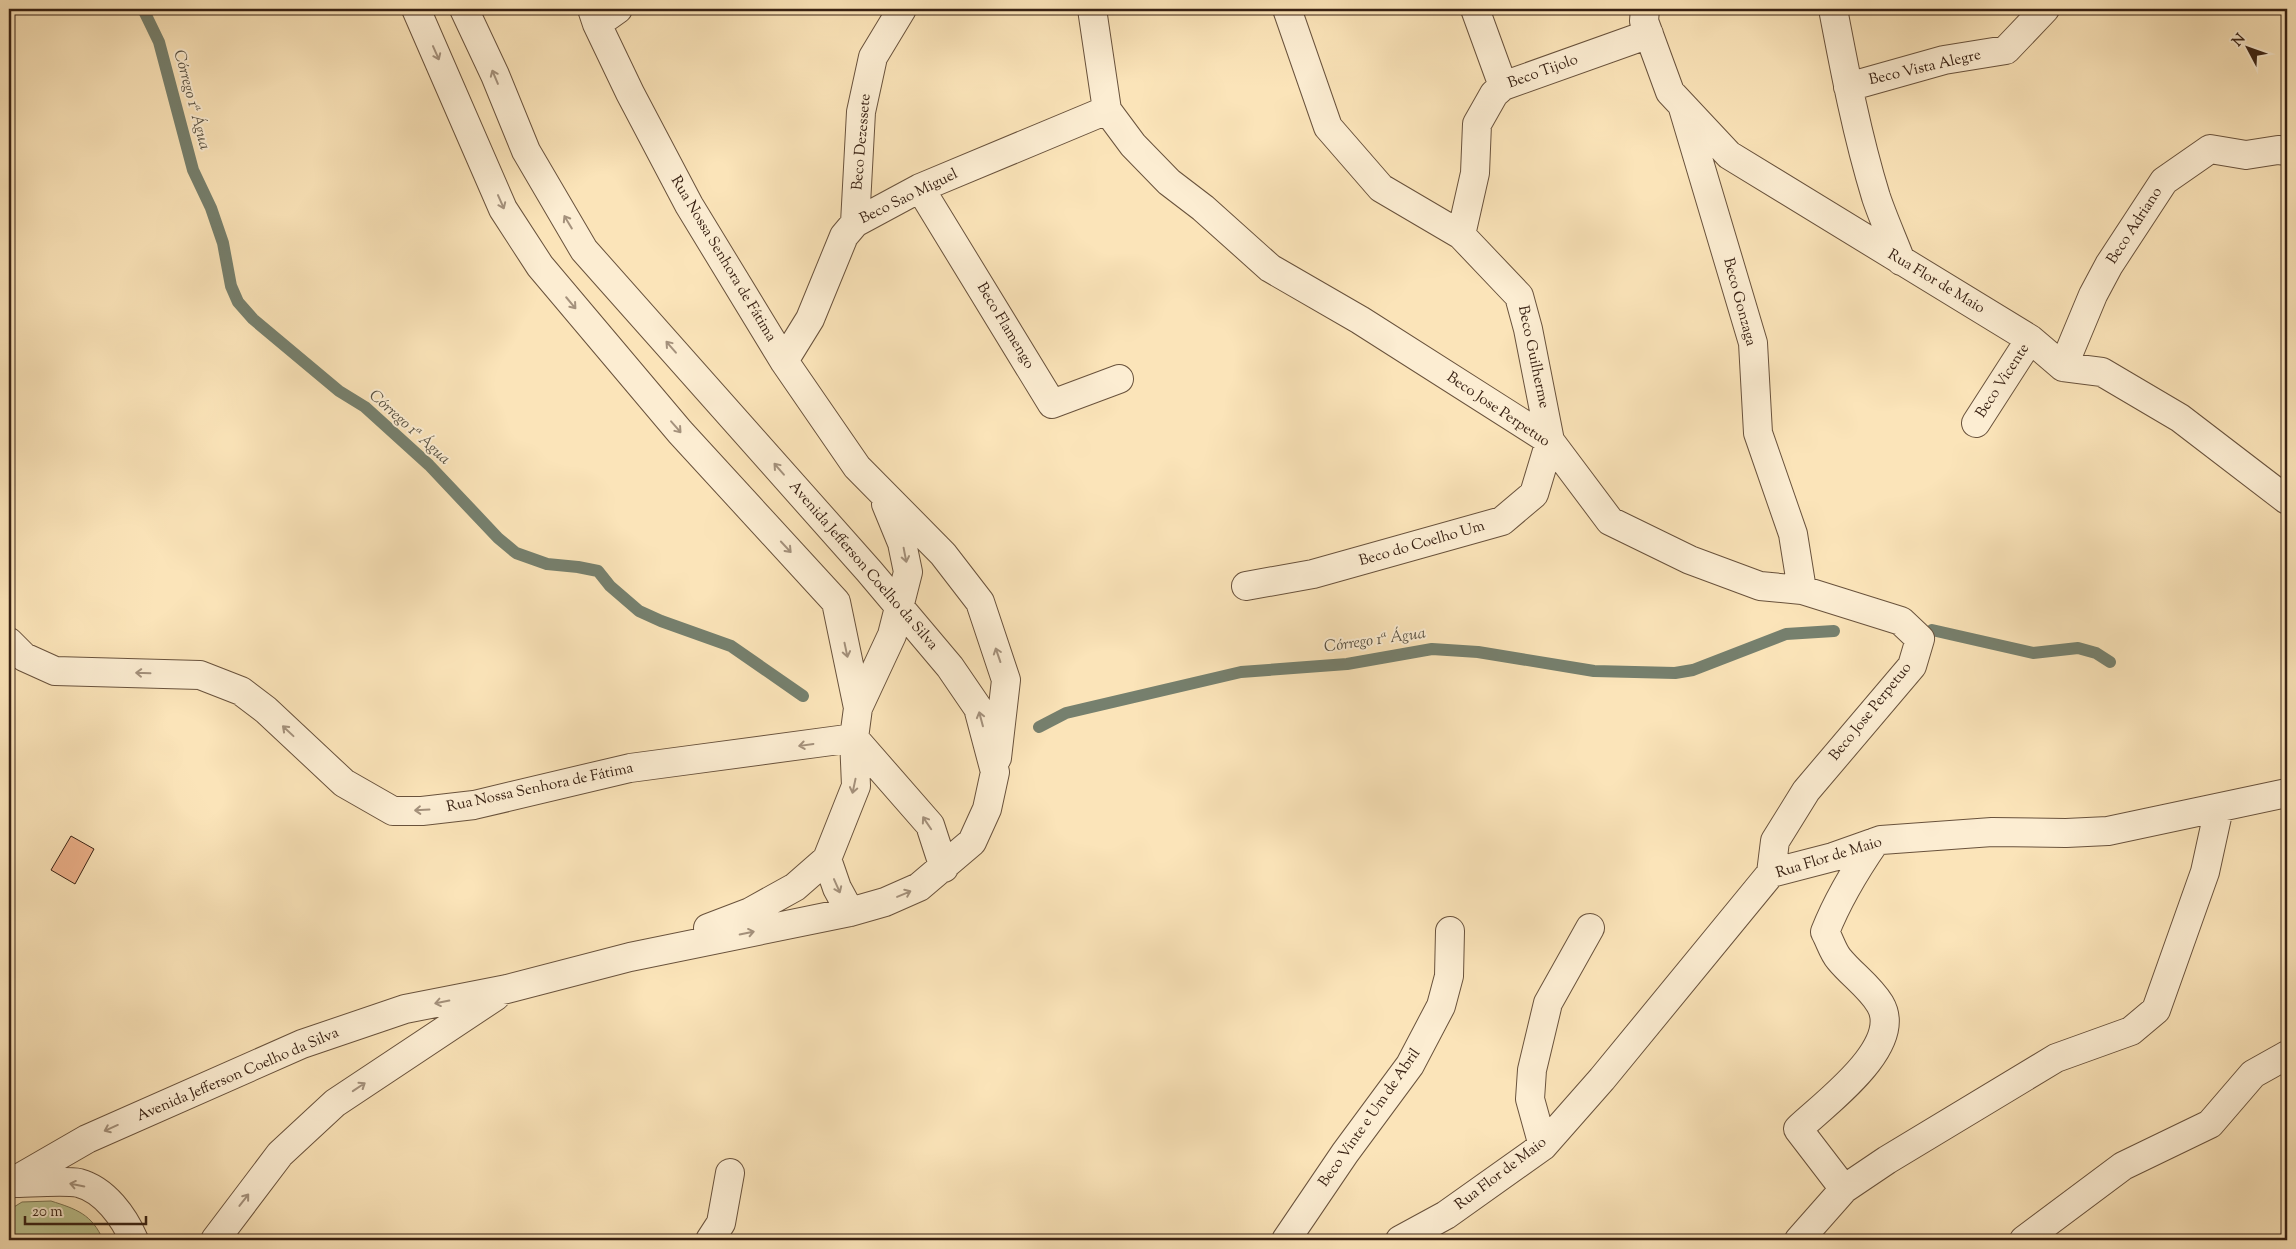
<svg xmlns="http://www.w3.org/2000/svg" width="2296" height="1249" viewBox="0 0 2296 1249" font-family="'Sorts Mill Goudy',serif">
<style>
.green{fill:#bdc490;stroke:#7a7252}
.lines{fill:none;stroke-linecap:round;stroke-linejoin:round}
.stream{stroke:#76806e;stroke-width:12}
.building{fill:#edb089;stroke:#382113}
.minor-casing{stroke:#69523c;stroke-width:30}
.minor{stroke:#fcedd2;stroke-width:28}
.oneway{stroke:#a4917c}
.labels{text-anchor:middle;dominant-baseline:central;stroke-width:4;stroke-linejoin:round;paint-order:stroke}
.street-label{font-size:15px;fill:#382113;stroke:#fcedd2}
.water-label{font-size:16px;font-style:italic;fill:#575041;stroke:#fcedd2}
</style>
<rect width="100%" height="100%" fill="#fbe4b9"/>
<filter id="stains"><feTurbulence type="fractalNoise" baseFrequency=".004" numOctaves="4"/><feColorMatrix values="0 0 0 0 .2 0 0 0 0 .09 0 0 0 0 .02 0 0 0 .5 -.17"/></filter>
<radialGradient id="worn" r=".72"><stop offset=".6" stop-color="#630" stop-opacity="0"/><stop offset="1" stop-color="#630" stop-opacity=".3"/></radialGradient>
<path class="green" d="M51,1201C76,1209 92,1214 103,1240H9V1210L22,1202Z"/>
<g class="lines">
<path class="stream" d="M143,9L159,42L193,170L211,208L223,243L231,286L238,302L253,319L339,391L365,407L429,465L498,538L516,553L547,564L578,567L598,571L610,586L639,611L661,621L731,646L803,696
M1932,630L2033,653L2078,648L2096,653L2110,662
M1039,727L1066,713L1083,709L1241,672L1347,664L1432,649L1478,652L1594,671L1675,673L1693,670L1786,634L1834,631"/>
</g>
<path class="building" d="M71,836L94,849L75,884L51,870Z"/>
<g class="lines">
<defs>
<path id="minor" d="M416,9L503,209L540,266L680,432L836,602L858,708L854,738L856,786L827,859L795,887L750,912L708,928
M592,9L597,24L630,93L689,205L784,361L857,467L943,554L980,602L1006,680L997,758
M1092,9L1107,110L1133,145L1169,182L1203,208L1270,268L1360,320L1550,441L1610,521L1690,560L1760,586L1802,590L1901,621L1920,639L1912,666L1806,791L1775,841L1771,873
M1475,9L1503,86
M1645,9L1644,21L1670,92L1729,155L2030,339L2063,367L2102,372L2180,418L2287,500
M1833,9C1845,72 1857,135 1876,197C1883,218 1893,240 1901,261
M597,24L618,9
M1848,87L1944,60L2006,50L2045,9
M1683,108L1753,343L1758,433L1793,534L1802,590
M920,188L1052,404L1119,379
M855,223L861,112L873,57L902,9
M1461,235L1475,173L1477,124L1494,94L1503,86L1649,34
M784,361L810,319L844,236L855,223L920,188L1107,110
M2063,367L2093,295L2109,265L2164,181L2210,149L2246,155L2278,150L2287,151
M1976,423L2030,339
M1246,586L1313,574L1502,521L1534,494L1550,441L1528,329L1519,296L1461,235L1381,188L1328,127L1287,9
M9,642L24,657L55,671L200,675L241,691L266,710L344,783L393,811H422L474,805L630,768L854,738
M858,708L892,635L908,572L902,543L886,504
M854,738L930,825L944,868
M827,859L837,888L850,912
M1543,1146L1530,1099L1532,1070L1548,1003L1590,928
M12,1183C28,1183 66,1180 79,1183C105,1190 124,1217 134,1240
M9,1184L87,1139L302,1044L405,1009L507,989L630,957L850,912L885,902L919,887L972,842L987,809L995,772L978,708L950,667L869,571L584,250L526,151L495,75L464,9
M1844,1189L1798,1129C1824,1104 1905,1046 1880,1004C1869,986 1852,975 1839,959C1833,952 1830,941 1825,932C1838,899 1855,871 1875,842
M215,1240L280,1154L335,1103L496,996
M710,1240L721,1223L730,1173
M1286,1240L1345,1153L1410,1065L1441,1006L1449,976L1450,931
M1400,1240L1446,1215L1543,1146L1602,1079L1771,873L1833,857L1881,840L1992,832L2066,833L2108,831L2287,793
M1799,1240L1844,1189L1887,1160L2056,1058L2131,1031L2156,1010L2205,872L2219,808
M2024,1240L2123,1166L2210,1124L2253,1074L2287,1055"/>
</defs>
<use href="#minor" class="minor-casing"/>
<use href="#minor" class="minor"/>
</g>
<defs><path id="oneway-shaft" d="M-6 0H5M1.5-3L5.5 0L1.5 3" fill="none" stroke-width="1.6" stroke-linecap="round" stroke-linejoin="round" transform="scale(1.25)"/></defs>
<g class="oneway">
<use href="#oneway-shaft" transform="translate(436 53) rotate(66)"/>
<use href="#oneway-shaft" transform="translate(495 77) rotate(-113)"/>
<use href="#oneway-shaft" transform="translate(501 202) rotate(66)"/>
<use href="#oneway-shaft" transform="translate(568 222) rotate(-121)"/>
<use href="#oneway-shaft" transform="translate(571 303) rotate(50)"/>
<use href="#oneway-shaft" transform="translate(671 347) rotate(-131)"/>
<use href="#oneway-shaft" transform="translate(676 427) rotate(49)"/>
<use href="#oneway-shaft" transform="translate(779 469) rotate(-131)"/>
<use href="#oneway-shaft" transform="translate(786 547) rotate(47)"/>
<use href="#oneway-shaft" transform="translate(905 555) rotate(79)"/>
<use href="#oneway-shaft" transform="translate(846 650) rotate(78)"/>
<use href="#oneway-shaft" transform="translate(998 655) rotate(-109)"/>
<use href="#oneway-shaft" transform="translate(143 673) rotate(-178)"/>
<use href="#oneway-shaft" transform="translate(981 719) rotate(-105)"/>
<use href="#oneway-shaft" transform="translate(288 731) rotate(-137)"/>
<use href="#oneway-shaft" transform="translate(806 745) rotate(172)"/>
<use href="#oneway-shaft" transform="translate(854 786) rotate(102)"/>
<use href="#oneway-shaft" transform="translate(422 810) rotate(177)"/>
<use href="#oneway-shaft" transform="translate(927 823) rotate(-124)"/>
<use href="#oneway-shaft" transform="translate(837 886) rotate(66)"/>
<use href="#oneway-shaft" transform="translate(904 894) rotate(-23)"/>
<use href="#oneway-shaft" transform="translate(747 933) rotate(-12)"/>
<use href="#oneway-shaft" transform="translate(442 1002) rotate(169)"/>
<use href="#oneway-shaft" transform="translate(359 1087) rotate(-34)"/>
<use href="#oneway-shaft" transform="translate(111 1128) rotate(156)"/>
<use href="#oneway-shaft" transform="translate(77 1185) rotate(-169)"/>
<use href="#oneway-shaft" transform="translate(244 1200) rotate(-52)"/>
</g>
<g class="labels">
<g class="street-label">
<text transform="translate(1925 68) rotate(-13)">Beco Vista Alegre</text>
<text transform="translate(1543 72) rotate(-20)">Beco Tijolo</text>
<text transform="translate(862 142) rotate(-85)">Beco Dezessete</text>
<text transform="translate(909 197) rotate(-26)">Beco Sao Miguel</text>
<text transform="translate(2135 226) rotate(-57)">Beco Adriano</text>
<text transform="translate(723 259) rotate(59)">Rua Nossa Senhora de Fátima</text>
<text transform="translate(1936 282) rotate(31)">Rua Flor de Maio</text>
<text transform="translate(1739 302) rotate(75)">Beco Gonzaga</text>
<text transform="translate(1005 326) rotate(59)">Beco Flamengo</text>
<text transform="translate(1533 357) rotate(78)">Beco Guilherme</text>
<text transform="translate(2003 381) rotate(-57)">Beco Vicente</text>
<text transform="translate(1498 410) rotate(34)">Beco Jose Perpetuo</text>
<text transform="translate(1422 544) rotate(-16)">Beco do Coelho Um</text>
<text transform="translate(863 566) rotate(49)">Avenida Jefferson Coelho da Silva</text>
<text transform="translate(1871 712) rotate(-51)">Beco Jose Perpetuo</text>
<text transform="translate(540 788) rotate(-12)">Rua Nossa Senhora de Fátima</text>
<text transform="translate(1829 858) rotate(-17)">Rua Flor de Maio</text>
<text transform="translate(238 1075) rotate(-23)">Avenida Jefferson Coelho da Silva</text>
<text transform="translate(1370 1118) rotate(-55)">Beco Vinte e Um de Abril</text>
<text transform="translate(1501 1174) rotate(-37)">Rua Flor de Maio</text>
</g>
<g class="water-label">
<text transform="translate(191 100) rotate(75)">Córrego 1ª Água</text>
<text transform="translate(409 428) rotate(42)">Córrego 1ª Água</text>
<text transform="translate(1375 641) rotate(-8)">Córrego 1ª Água</text>
</g>
</g>
<rect width="2296" height="1249" fill="none" stroke="#fbe4b9" stroke-width="30"/>
<rect x="10" y="10" width="2276" height="1229" fill="none" stroke="#382113" stroke-width="2.5"/>
<rect x="15" y="15" width="2266" height="1219" fill="none" stroke="#382113"/>
<g transform="translate(2248 48) rotate(311)" stroke="#fcedd2" stroke-width="4" paint-order="stroke">
<path d="M0-4L9 19L0 12L-9 19Z" fill="#382113"/>
<text y="-8" font-size="14" font-weight="bold" text-anchor="middle" fill="#382113">N</text>
</g>
<path d="M25 1216v8h121v-8" fill="none" stroke="#382113" stroke-width="2.5"/>
<text x="32" y="1216" font-size="15" fill="#382113" stroke="#fcedd2" stroke-width="4" paint-order="stroke">20 m</text>
<rect width="100%" height="100%" filter="url(#stains)"/>
<rect width="100%" height="100%" fill="url(#worn)"/>
</svg>
